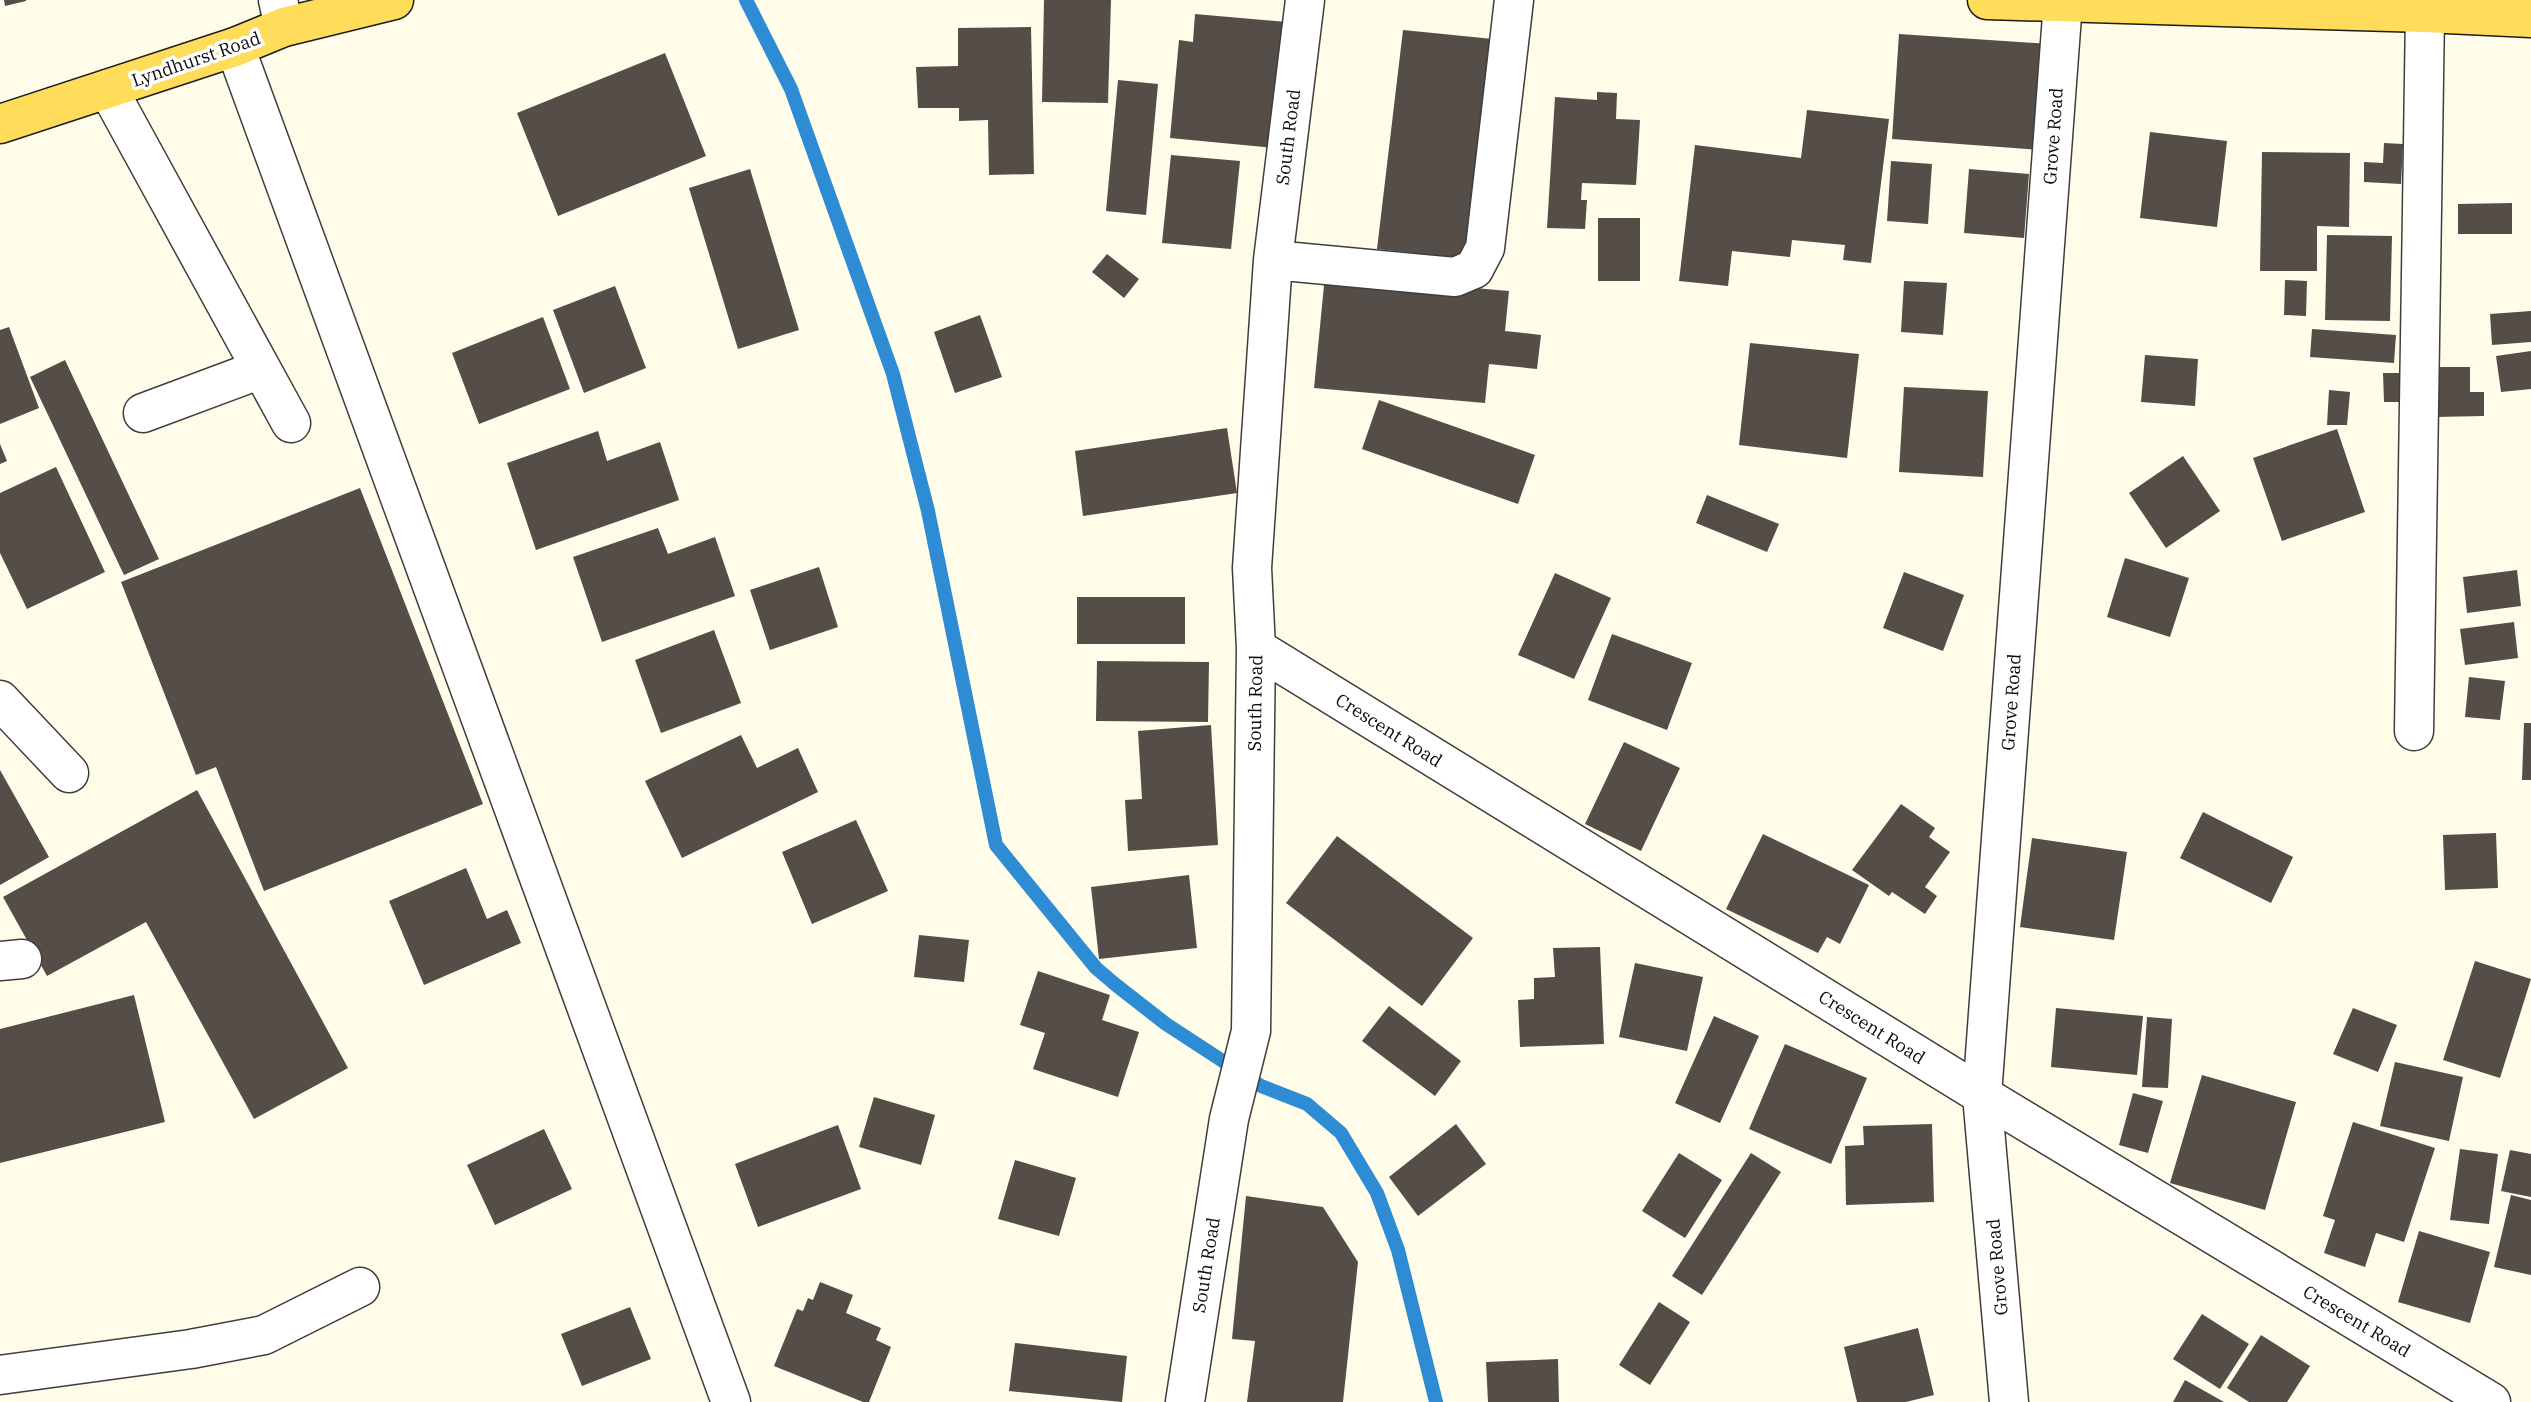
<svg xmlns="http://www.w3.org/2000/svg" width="2531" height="1402" viewBox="0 0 2531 1402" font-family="'IBM Plex Serif',serif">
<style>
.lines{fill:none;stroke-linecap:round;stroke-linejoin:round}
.stream{stroke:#2e8cd4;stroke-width:14}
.building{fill:#554d47}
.minor-casing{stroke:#3e3e3e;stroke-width:41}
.major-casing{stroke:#1c1c1c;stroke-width:41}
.minor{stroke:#fff;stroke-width:38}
.major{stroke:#ffdc5a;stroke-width:38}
.labels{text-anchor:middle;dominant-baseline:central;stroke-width:7;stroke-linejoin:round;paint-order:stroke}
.street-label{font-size:18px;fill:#0b0b0b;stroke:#fff}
</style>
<rect width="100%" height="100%" fill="#fffcea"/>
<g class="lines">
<path class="stream" d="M746,0L791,89L893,374L928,511L996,845L1096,968L1116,985L1166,1024L1261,1086L1307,1104L1341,1133L1377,1193L1398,1250L1436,1402"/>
</g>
<path class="building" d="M4,0H26V1L5,6Z
M1044,0H1111L1108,103L1042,102Z
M1195,14L1286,22L1274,148L1170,138L1179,40L1193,42Z
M1031,27L1034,174L989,175L988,120L959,121V108H918L916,67L958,66V28Z
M1403,30L1493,39L1467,259L1377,249Z
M1899,34L2050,44L2042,150L1892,139Z
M665,53L706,156L558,216L517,113Z
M1118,80L1158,84L1146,215L1106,211Z
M1597,92L1617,93L1616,119L1640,120L1636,185L1582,183L1581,200H1587L1585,229L1547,228L1555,97L1597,100Z
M1807,110L1889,119L1871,263L1843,260L1845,245L1792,240L1790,257L1732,251L1728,286L1679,281L1695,145L1801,158Z
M2150,132L2227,141L2217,227L2140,218Z
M2384,143L2403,144L2401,184L2364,182V162L2383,163Z
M2262,152L2350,153L2349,227L2317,226V271H2260Z
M1171,155L1240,161L1231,249L1162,243Z
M1891,161L1932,164L1928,224L1887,221Z
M750,169L799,330L738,349L689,188Z
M1969,169L2029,174L2024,238L1964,233Z
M2512,203V234H2458V204Z
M1598,218H1640V281H1598Z
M2327,235L2392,236L2390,321L2325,320Z
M1107,254L1139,279L1124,298L1092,272Z
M1325,275L1509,291L1505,331L1541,335L1537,369L1489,364L1485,403L1314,388Z
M2285,280L2307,281L2306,316L2284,315Z
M1904,281L1947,283L1943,335L1901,332Z
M615,286L646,368L584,393L553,310Z
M2531,311V342L2492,345L2490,314Z
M980,315L1002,377L955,393L934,332Z
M543,317L570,389L479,424L452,353Z
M9,327L39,408L0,424V330Z
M2312,329L2396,335L2394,363L2310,357Z
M1750,343L1859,354L1847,458L1739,445Z
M2531,351V389L2501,392L2496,356Z
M2145,355L2198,359L2195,406L2141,402Z
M65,360L159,559L124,575L30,377Z
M2436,367H2470V392H2484V416L2435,417Z
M2383,373H2400V402H2384Z
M1904,387L1988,391L1983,477L1899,472Z
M2329,390L2350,392L2347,425H2327Z
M1379,400L1535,455L1518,504L1362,449Z
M1227,428L1237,493L1083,516L1075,451Z
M2337,429L2365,512L2282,541L2253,458Z
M598,431L607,461L660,442L679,500L536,550L507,463Z
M0,444L7,461L0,464Z
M2183,456L2220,511L2166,548L2129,493Z
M56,467L105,572L27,609L0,553V493Z
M360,488L483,804L264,891L216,767L196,775L121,582Z
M1707,495L1779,524L1767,552L1696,523Z
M658,528L668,554L715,537L735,596L602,642L573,557Z
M2125,558L2189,578L2170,637L2107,617Z
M819,567L838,627L770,650L750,590Z
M2517,570L2521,606L2467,613L2463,577Z
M1904,572L1964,595L1943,651L1883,628Z
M1555,573L1611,598L1574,679L1518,655Z
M1077,597H1185V644H1077Z
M2514,622L2518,658L2465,665L2460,629Z
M714,630L741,703L661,733L635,660Z
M1612,634L1692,663L1667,730L1588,700Z
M1097,661L1209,662L1208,722L1096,721Z
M2469,677L2505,681L2500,720L2465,717Z
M2524,723H2531V780H2522Z
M1211,725L1218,845L1128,851L1125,800L1142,799L1138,731Z
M741,735L757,768L798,748L818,792L682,858L645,781Z
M1624,742L1680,768L1641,851L1585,824Z
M0,770L49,857L0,885Z
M197,790L348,1068L254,1119L146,922L47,976L3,897Z
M1901,804L1935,828L1929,837L1950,852L1925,887L1937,896L1925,914L1892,892L1889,896L1852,870Z
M2203,812L2293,857L2271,903L2180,858Z
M856,820L888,891L812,924L782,852Z
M2496,833L2498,888L2445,890L2443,835Z
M1763,834L1869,885L1840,944L1827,937L1818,953L1726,909Z
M1337,836L1473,938L1422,1006L1286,903Z
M2032,838L2127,852L2114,940L2020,927Z
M466,868L487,919L507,910L521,943L424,985L389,901Z
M1189,875L1197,948L1099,959L1091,887Z
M919,935L969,940L964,982L914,977Z
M1600,947L1604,1044L1520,1047L1518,1000L1534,999V978L1555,977L1553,948Z
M2475,961L2531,979L2500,1078L2443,1060Z
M1635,963L1703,977L1687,1051L1619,1037Z
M1038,971L1110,995L1102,1020L1139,1032L1118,1097L1033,1069L1045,1033L1020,1025Z
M134,995L165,1122L0,1163V1029Z
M1389,1006L1461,1061L1435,1096L1362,1041Z
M2056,1008L2143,1016L2137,1075L2051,1067Z
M2353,1008L2397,1025L2378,1072L2333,1054Z
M1714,1016L1759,1036L1720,1123L1675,1103Z
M2147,1017L2172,1019L2168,1088L2142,1087Z
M1785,1044L1867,1078L1831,1164L1749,1129Z
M2395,1062L2463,1077L2449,1141L2380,1126Z
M2202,1075L2296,1102L2265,1210L2170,1183Z
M2133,1093L2163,1101L2148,1153L2119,1145Z
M874,1097L935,1115L921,1165L859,1147Z
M2353,1122L2435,1148L2404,1242L2376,1233L2365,1267L2324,1253L2335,1220L2323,1216Z
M1456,1124L1486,1164L1418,1216L1389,1177Z
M1932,1124L1934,1202L1846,1205L1845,1146L1864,1145L1863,1126Z
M838,1125L861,1189L758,1227L735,1164Z
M544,1129L572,1189L495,1225L467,1165Z
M2460,1149L2498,1154L2489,1224L2450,1220Z
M2510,1150L2531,1154V1197L2501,1191Z
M1679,1153L1722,1180L1685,1238L1642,1211Z
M1751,1153L1781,1172L1702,1295L1672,1276Z
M1015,1160L1076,1178L1059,1236L998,1219Z
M2511,1195L2531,1200V1275L2494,1267Z
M1246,1196L1323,1207L1358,1262L1343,1402H1247L1255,1341L1232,1339Z
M2419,1231L2490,1252L2470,1323L2398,1302Z
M820,1282L853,1295L846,1313L881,1328L876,1340L891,1347L869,1402H863L774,1366L797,1309L803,1311L808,1298L813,1300Z
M1659,1302L1690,1322L1650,1385L1619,1365Z
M630,1307L651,1359L582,1386L561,1334Z
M2202,1314L2249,1344L2220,1389L2173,1359Z
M1918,1328L1934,1395L1906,1402H1857L1844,1347Z
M2261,1335L2310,1366L2287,1402H2249L2227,1388Z
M1015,1343L1127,1356L1122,1402L1009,1391Z
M1558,1359L1559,1402H1488L1486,1362Z
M2185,1380L2224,1402H2173Z"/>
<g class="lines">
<defs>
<path id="minor" d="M278,0L284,27
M235,47L731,1402
M108,89L291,423
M1273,260L1455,277L1474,269L1485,248L1514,0
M143,413L261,369
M1256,648L1982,1095L2491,1402
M0,700L69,773
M2414,731L2425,13
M0,961L22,959
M0,1375L191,1349L264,1335L360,1287
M1185,1402L1229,1119L1251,1031L1256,648L1252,568L1273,260L1305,0
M2009,1402L1982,1095L2063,2"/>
<path id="major" d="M1987,0L2425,13L2531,18
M0,124L235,47L284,27L394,0"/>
</defs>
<use href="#minor" class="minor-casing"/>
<use href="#major" class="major-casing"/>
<use href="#minor" class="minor"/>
<use href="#major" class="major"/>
</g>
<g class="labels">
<g class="street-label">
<text transform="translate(196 59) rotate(-19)">Lyndhurst Road</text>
<text transform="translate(2053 136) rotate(-86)">Grove Road</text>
<text transform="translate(1288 137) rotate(-83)">South Road</text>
<text transform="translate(2011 702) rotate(-86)">Grove Road</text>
<text transform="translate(1255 703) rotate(-89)">South Road</text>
<text transform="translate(1389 730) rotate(32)">Crescent Road</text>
<text transform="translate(1872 1027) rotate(32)">Crescent Road</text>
<text transform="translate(1206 1265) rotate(-81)">South Road</text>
<text transform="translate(1997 1267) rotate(-95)">Grove Road</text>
<text transform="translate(2357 1321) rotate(31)">Crescent Road</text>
</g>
</g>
</svg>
